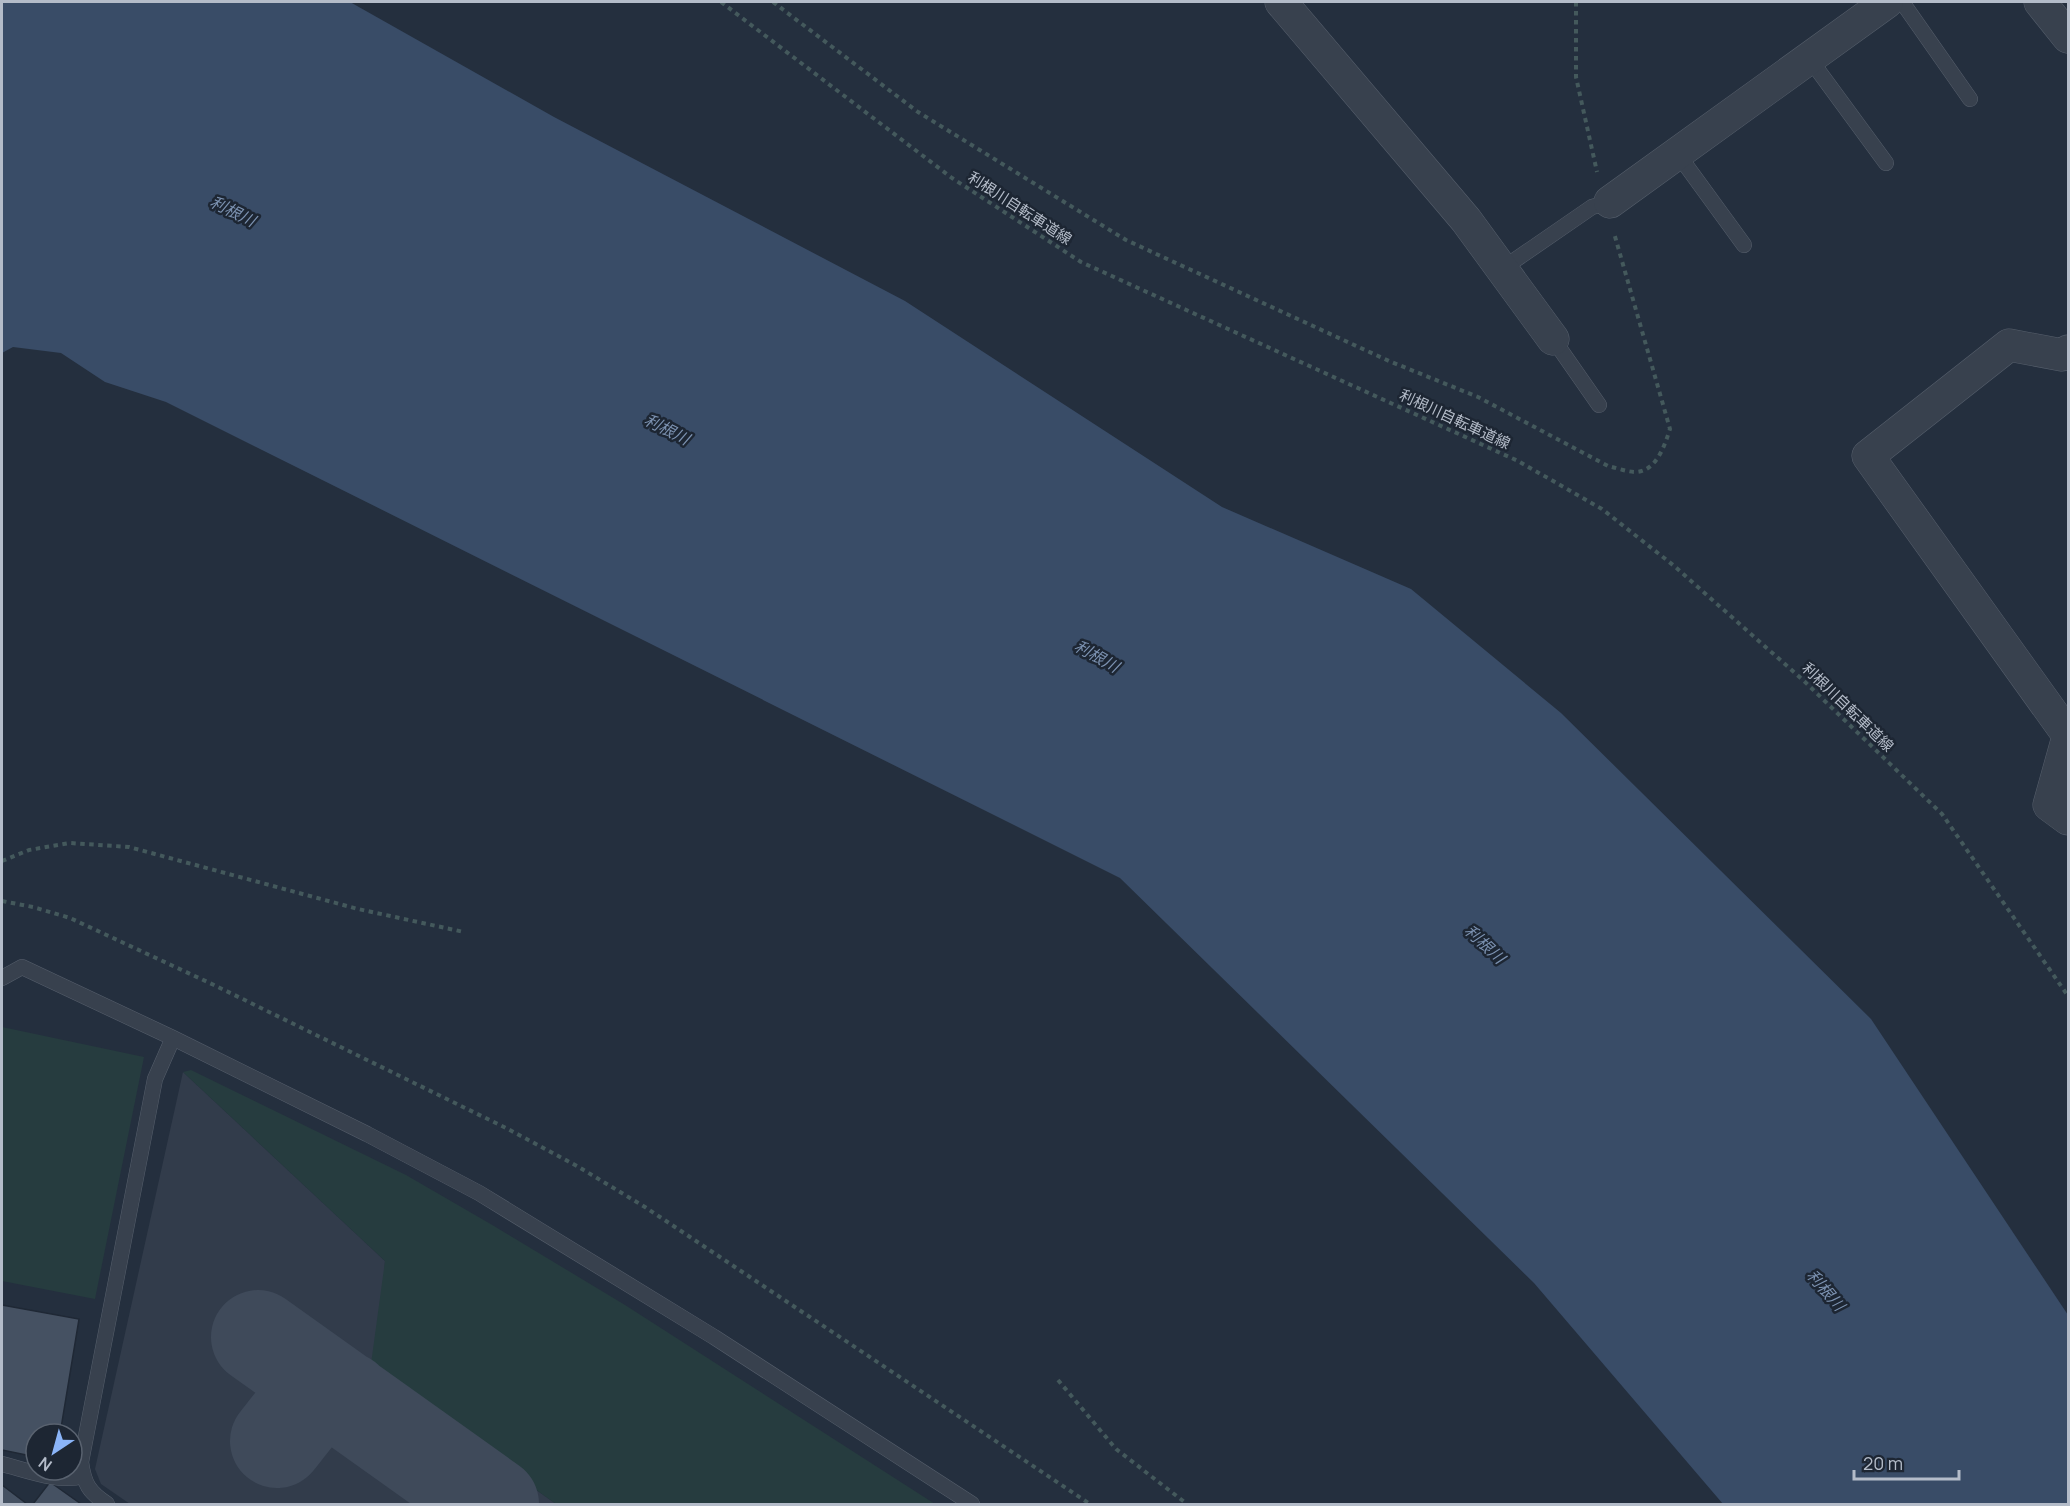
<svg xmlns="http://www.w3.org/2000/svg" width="2070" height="1506" viewBox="0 0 2070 1506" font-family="Manrope,'Noto Sans JP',sans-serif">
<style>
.airport{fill:#323c4b}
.green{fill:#263c3f}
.water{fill:#394c67}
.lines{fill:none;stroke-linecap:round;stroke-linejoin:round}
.taxiway{stroke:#3f4a5a;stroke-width:94}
.building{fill:#455162;stroke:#1f2835;stroke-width:1.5}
.service-casing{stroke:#565f6c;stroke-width:16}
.minor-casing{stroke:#565f6c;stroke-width:33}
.path{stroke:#44595c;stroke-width:4;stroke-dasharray:4.5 4.5;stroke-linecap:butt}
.service{stroke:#38414e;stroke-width:15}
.minor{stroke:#38414e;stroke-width:32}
.labels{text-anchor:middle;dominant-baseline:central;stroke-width:5;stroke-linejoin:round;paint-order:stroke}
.street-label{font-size:15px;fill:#b4bcc9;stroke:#1d2633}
.water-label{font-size:16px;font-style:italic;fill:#7c92b1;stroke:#1d2633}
</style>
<rect width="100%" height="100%" fill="#242f3e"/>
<path class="airport" d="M183,1072L385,1261L378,1377L556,1504H130L101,1484L95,1469Z"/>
<path class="green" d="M2,1027L144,1057L95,1299L2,1281Z
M191,1070L406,1175L494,1226L625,1305L935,1504H556L378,1377L371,1364L385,1261L183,1072Z"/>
<path class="water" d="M2,2H350L554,117L905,301L1222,507L1411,589L1561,713L1871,1019L2068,1315V1504H1723L1534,1283L1120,878L166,402L105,382L61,353L13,347L2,353Z"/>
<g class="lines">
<path class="taxiway" d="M258,1337L492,1504
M277,1441C300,1413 305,1396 346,1399"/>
</g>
<path class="building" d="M2,1305L79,1319L60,1434H36V1457L2,1450Z
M50,1482L81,1504H33Z
M2,1485L27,1504H2Z"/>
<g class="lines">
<defs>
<path id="service" d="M1902,2L1970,99
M1809,58L1886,163
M1677,153L1744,245
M1502,269L1592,207L1610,202
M1553,339L1599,405
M2,978L22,967L173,1038L367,1134L479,1193L714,1337L972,1504
M2,1464C26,1470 58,1483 83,1476
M107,1504C89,1492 84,1484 81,1462L155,1079L173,1038"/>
<path id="minor" d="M1281,2L1466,220L1553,339
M2040,2L2068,37
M1610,202L1887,2
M2068,351L2062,355L2009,345L1868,456L2068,735
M2068,737L2049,805L2068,819"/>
</defs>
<use href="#service" class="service-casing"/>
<use href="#minor" class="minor-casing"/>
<path class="path" d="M721,2L952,178L1081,262L1518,461L1602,509L1673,565L1804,681L1942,814L2068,996
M773,2L918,112L1126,240L1389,361L1478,397L1608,466C1617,468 1627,472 1636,472C1657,471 1665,444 1670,429L1614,233
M1576,2V77L1597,172
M2,861L29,850L70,843L129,847L358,909L464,932
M2,901L33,907L70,918L214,985L506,1128L577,1166L645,1207L1090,1504
M1058,1380L1116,1449L1187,1504"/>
<use href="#service" class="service"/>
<use href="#minor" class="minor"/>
</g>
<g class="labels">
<g class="street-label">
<text transform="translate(1020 208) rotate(33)">利根川自転車道線</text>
<text transform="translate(1455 419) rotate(25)">利根川自転車道線</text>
<text transform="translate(1848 707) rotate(44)">利根川自転車道線</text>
</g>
<g class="water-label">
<text transform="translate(233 211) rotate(26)">利根川</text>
<text transform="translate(667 429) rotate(27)">利根川</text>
<text transform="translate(1097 656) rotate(29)">利根川</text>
<text transform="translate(1485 944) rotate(43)">利根川</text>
<text transform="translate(1826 1290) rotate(49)">利根川</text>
</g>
</g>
<rect width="2070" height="1506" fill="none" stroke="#b4bcc9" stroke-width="6"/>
<g transform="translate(54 1452) rotate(216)"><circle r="28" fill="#1d2633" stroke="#59626f" stroke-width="1.5"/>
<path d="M0-4.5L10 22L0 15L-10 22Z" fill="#8ab4f8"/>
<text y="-9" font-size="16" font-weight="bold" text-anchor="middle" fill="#b4bcc9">N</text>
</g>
<path d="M1854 1470v9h105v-9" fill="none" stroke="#b4bcc9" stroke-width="3"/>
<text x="1863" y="1470" font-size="18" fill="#b4bcc9" stroke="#1d2633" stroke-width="4.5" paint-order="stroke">20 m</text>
</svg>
